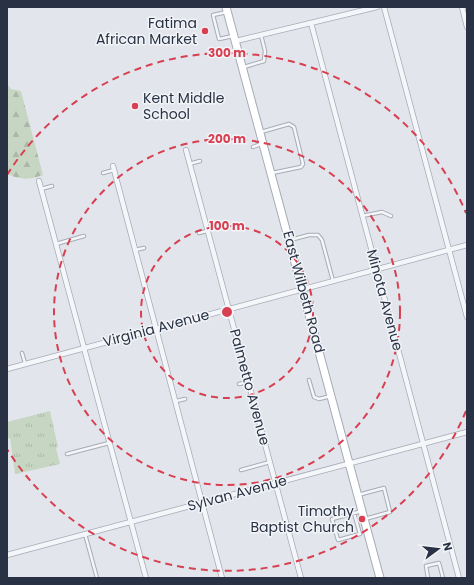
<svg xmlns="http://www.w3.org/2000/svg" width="474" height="585" viewBox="0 0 474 585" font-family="Poppins,sans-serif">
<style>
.grass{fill:url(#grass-tufts)}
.forest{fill:url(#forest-firs)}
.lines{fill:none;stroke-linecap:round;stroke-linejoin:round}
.lane-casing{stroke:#a6acb6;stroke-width:4.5}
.street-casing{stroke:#a6acb6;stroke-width:6}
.secondary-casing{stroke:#a6acb6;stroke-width:9}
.lane{stroke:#f5f6f9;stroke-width:2.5}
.street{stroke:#f5f6f9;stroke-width:4.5}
.secondary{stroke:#fff;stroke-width:7}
.ring{fill:none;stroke:#d83f51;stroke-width:2;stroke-dasharray:7 5}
.poi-dot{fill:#d83f51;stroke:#f2f4f8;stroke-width:1.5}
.labels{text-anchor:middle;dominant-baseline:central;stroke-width:3;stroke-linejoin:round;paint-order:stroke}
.poi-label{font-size:14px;fill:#283244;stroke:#f2f4f8;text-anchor:end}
.street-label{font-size:14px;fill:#283244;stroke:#f2f4f8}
.centre{fill:#d83f51;stroke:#f2f4f8;stroke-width:2}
.ring-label{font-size:12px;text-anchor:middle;font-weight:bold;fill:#d83f51;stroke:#f2f4f8;stroke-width:3;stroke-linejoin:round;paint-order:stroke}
</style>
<defs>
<pattern id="grass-tufts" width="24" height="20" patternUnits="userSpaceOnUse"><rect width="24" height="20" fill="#c7d6c2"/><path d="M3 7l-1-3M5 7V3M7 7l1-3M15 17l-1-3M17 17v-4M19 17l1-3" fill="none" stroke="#abb8a8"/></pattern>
<pattern id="forest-firs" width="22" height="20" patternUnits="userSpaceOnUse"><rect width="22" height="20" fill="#c7d6c2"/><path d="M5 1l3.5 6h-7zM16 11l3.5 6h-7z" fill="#abb8a8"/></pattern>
</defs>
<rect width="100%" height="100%" fill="#e2e5eb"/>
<path class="grass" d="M50,411L58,447L56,448L60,464L15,474L10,438H7V422Z"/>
<path class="forest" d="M7,84L11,89L21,91L43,175C29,180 21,180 7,174Z"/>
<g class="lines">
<defs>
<path id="lane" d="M227,12L213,15L219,39L233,36
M244,67L264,61L265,51L261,35
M261,132L289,124L294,127L303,164L301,167L272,173
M253,147L261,144
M189,164L200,161
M103,173L114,170
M41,189L52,186
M362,216L382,212L391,216
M199,233L207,231
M290,240L309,235H318L322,240L333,281
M56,244L84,236
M135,250L144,248
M22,353L25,363
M309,380L314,397L319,399L331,396
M239,384L248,382
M176,401L185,399
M67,454L109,443
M241,470L270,462
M358,495L384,488L390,512L365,519
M354,513L360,534L338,540L332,519L362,511
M85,534L97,578
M428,578L426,566L439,563L443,578"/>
<path id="street" d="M384,7L467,317
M462,7L467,27
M311,23L459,578
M236,41L377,7
M186,150L301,578
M113,166L222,578
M39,181L146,578
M7,369L467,245
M7,555L467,432"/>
<path id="secondary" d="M226,7L380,578"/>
</defs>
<use href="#lane" class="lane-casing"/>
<use href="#street" class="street-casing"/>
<use href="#secondary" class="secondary-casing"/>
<use href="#lane" class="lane"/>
<use href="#street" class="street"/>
<use href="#secondary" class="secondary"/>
</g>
<g class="ring">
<circle cx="227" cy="312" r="86"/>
<circle cx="227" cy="312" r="173"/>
<path d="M466 411A259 259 0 0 1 7 449M7 175A259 259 0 0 1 466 213"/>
</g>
<g class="poi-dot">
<circle cx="205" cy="31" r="4"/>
<circle cx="135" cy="106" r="4"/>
<circle cx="362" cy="519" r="4"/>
</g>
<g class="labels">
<g class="poi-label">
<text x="197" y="23">Fatima<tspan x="197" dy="16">African Market</tspan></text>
<text x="143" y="98" text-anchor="start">Kent Middle<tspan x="143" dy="16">School</tspan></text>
<text x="354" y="511">Timothy<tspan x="354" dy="16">Baptist Church</tspan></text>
</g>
<g class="street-label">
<text transform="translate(304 292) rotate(75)">East Wilbeth Road</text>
<text transform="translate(385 300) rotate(75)">Minota Avenue</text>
<text transform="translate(156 328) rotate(-15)">Virginia Avenue</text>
<text transform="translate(250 387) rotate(75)">Palmetto Avenue</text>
<text transform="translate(237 493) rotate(-15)">Sylvan Avenue</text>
</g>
</g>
<circle cx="227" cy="312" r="6" class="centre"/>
<g class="ring-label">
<text x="227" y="57">300 m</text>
<text x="227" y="143">200 m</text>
<text x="227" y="230">100 m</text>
</g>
<rect width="474" height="585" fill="none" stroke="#283244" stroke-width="16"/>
<g transform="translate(438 549) rotate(75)" stroke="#f2f4f8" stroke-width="3" paint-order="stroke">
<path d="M0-3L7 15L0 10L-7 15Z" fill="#283244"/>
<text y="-6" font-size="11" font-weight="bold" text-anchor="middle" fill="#283244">N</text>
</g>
</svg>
